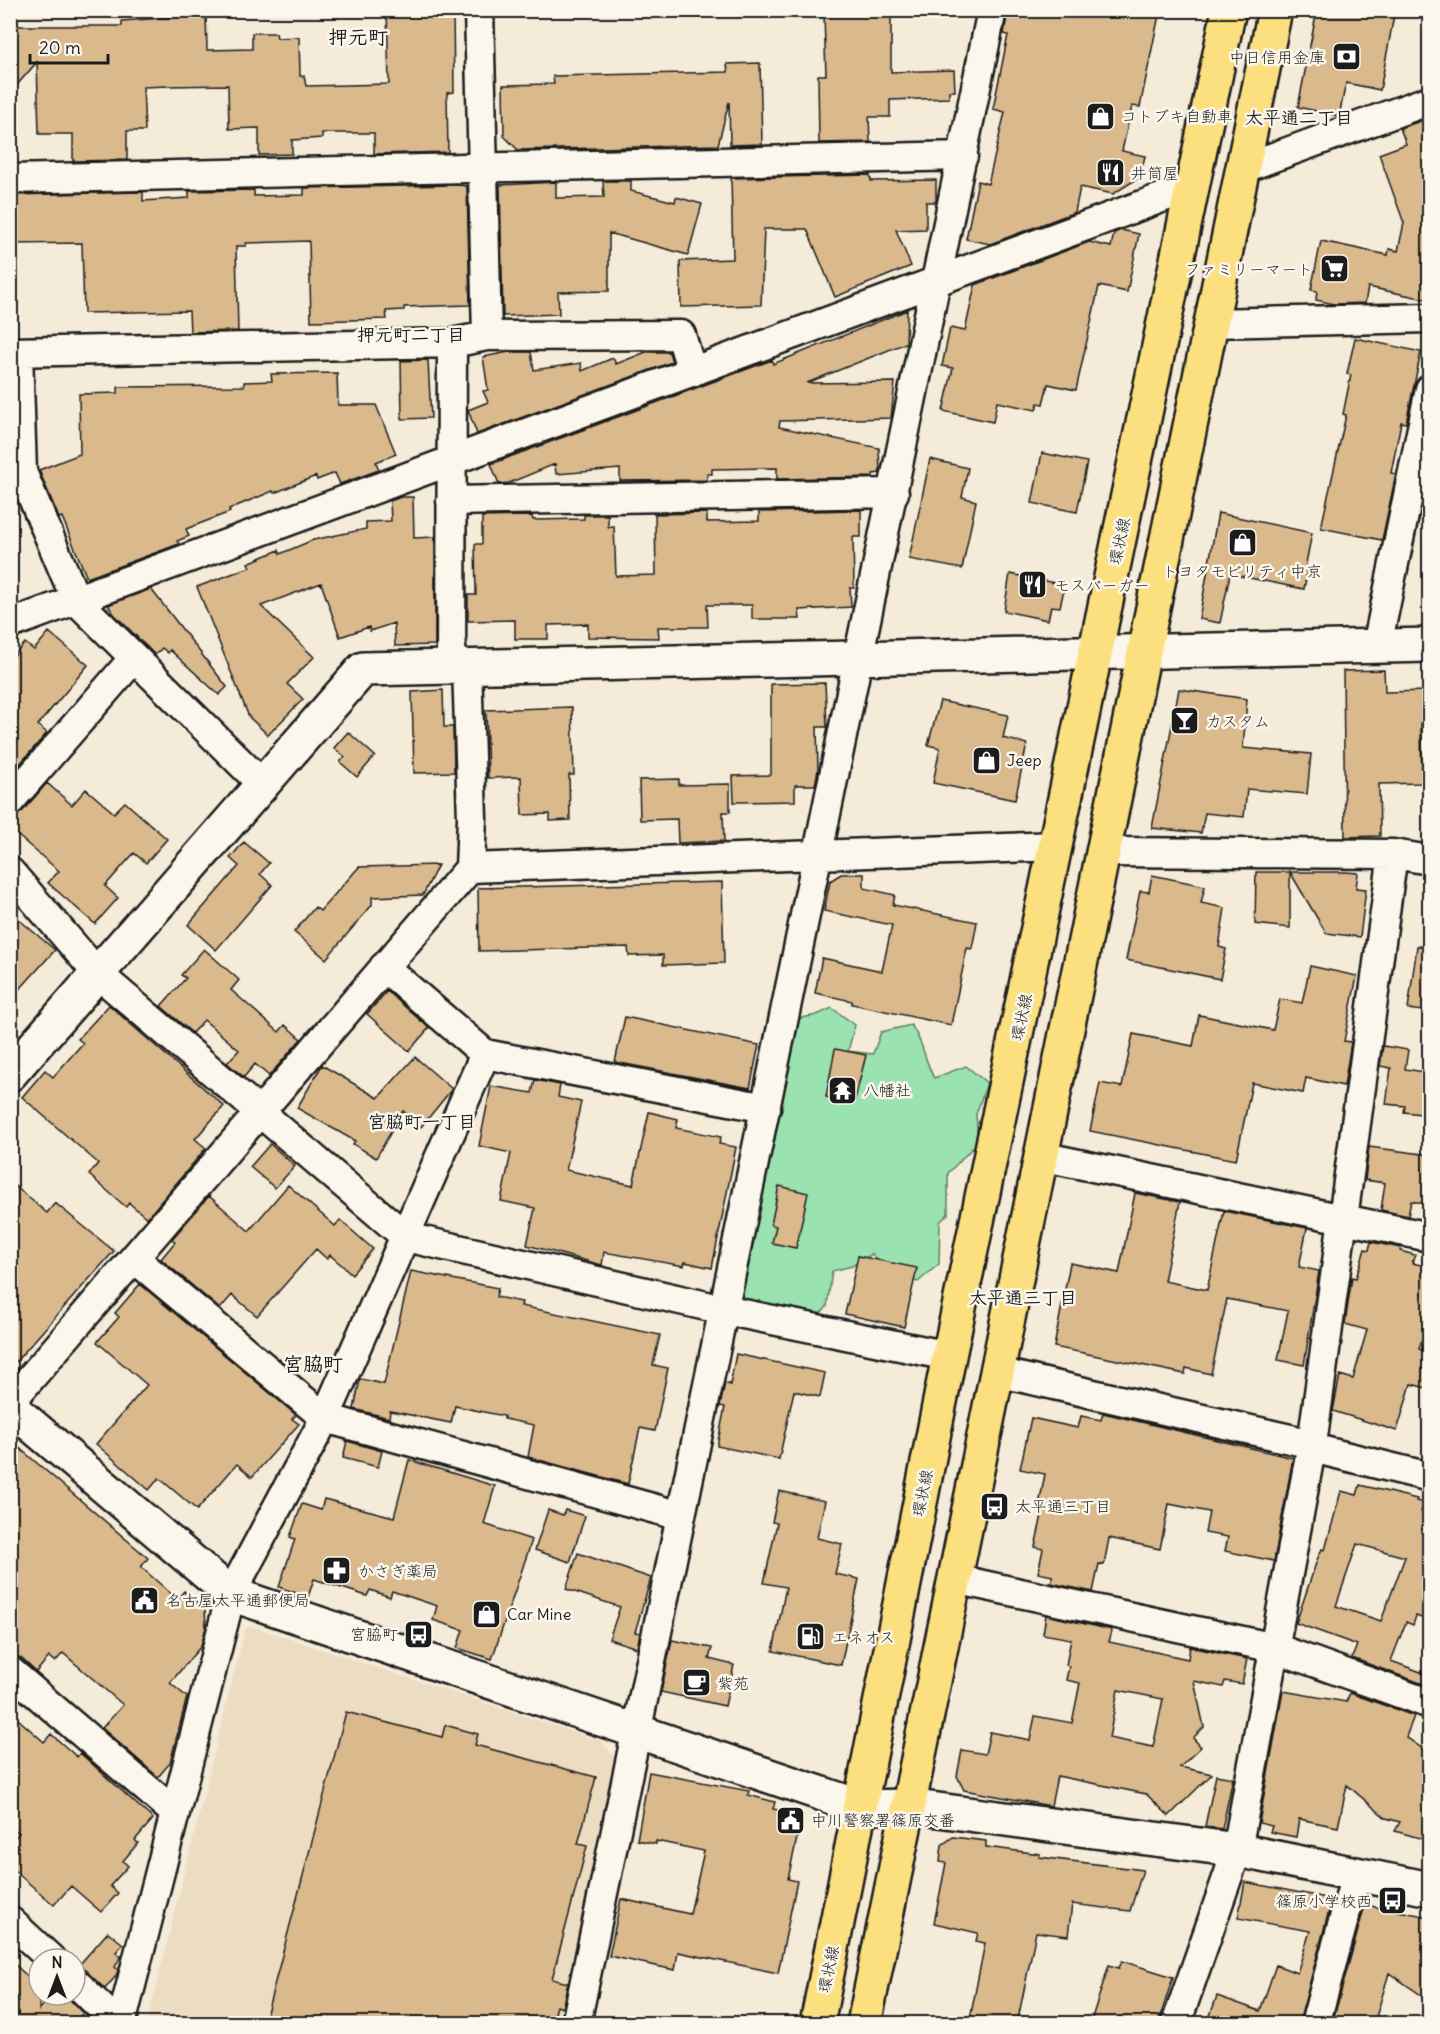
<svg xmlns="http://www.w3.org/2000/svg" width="1440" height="2034" viewBox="0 0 1440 2034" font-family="Delius,'Klee One',sans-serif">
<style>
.built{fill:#ecdcc2}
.green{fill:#9ae2b0;stroke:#5b7f66;stroke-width:1.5}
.building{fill:#dab98c;stroke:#1c1c1c;stroke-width:1.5;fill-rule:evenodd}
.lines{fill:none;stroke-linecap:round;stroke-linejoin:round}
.street-casing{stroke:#1c1c1c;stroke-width:33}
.secondary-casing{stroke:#1c1c1c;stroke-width:38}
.primary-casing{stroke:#1c1c1c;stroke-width:38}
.street{stroke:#fbf7ec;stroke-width:28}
.secondary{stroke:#fbf7ec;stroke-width:33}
.primary{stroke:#fce080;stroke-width:33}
.labels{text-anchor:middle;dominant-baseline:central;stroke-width:5;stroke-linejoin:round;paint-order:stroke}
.poi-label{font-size:16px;fill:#1c1c1c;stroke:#fbf7ec;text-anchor:start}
.street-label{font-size:16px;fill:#1c1c1c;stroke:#fbf7ec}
.neighbourhood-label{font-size:18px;font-weight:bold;fill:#1c1c1c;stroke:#fbf7ec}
.quarter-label{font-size:20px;font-weight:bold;fill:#1c1c1c;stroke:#fbf7ec}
</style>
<rect width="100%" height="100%" fill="#f4ebd9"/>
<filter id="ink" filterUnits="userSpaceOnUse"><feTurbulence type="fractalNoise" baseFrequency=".0167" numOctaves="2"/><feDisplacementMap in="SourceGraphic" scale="12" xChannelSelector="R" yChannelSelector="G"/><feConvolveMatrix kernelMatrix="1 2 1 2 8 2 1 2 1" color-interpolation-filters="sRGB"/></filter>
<g filter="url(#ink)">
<path class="built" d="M251,1626L601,1741L616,1759L561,2023L147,2024L245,1629Z"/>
<path class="green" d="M832,1008L855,1025L848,1051L873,1054L881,1032L911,1025C924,1043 924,1059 934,1078L966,1066L987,1083L976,1114L978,1142L948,1173V1214L940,1222L939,1264L918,1282L886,1272L872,1254L852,1266L832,1271L827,1307L814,1320L744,1300L735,1288L783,1099L779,1085L781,1022L817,1015Z"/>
<path class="building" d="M387,10H453L454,92L447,93L448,152L374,154V133H322V138L292,140V154L259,155V128L229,129L228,85L168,86L143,87L145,131H127V160L73,161V134H39L37,62L10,93V26H122V21L206,15L207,50L252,49V33H276L277,38L299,37L300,76H304L306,86L389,84Z
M891,10V72L954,70L955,91H949V98L890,100V117H869L870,142L819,143L818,75H826L824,15L857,14V11Z
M1008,10H1049L1081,17L1083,10H1160L1140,107L1132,106L1122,151L1145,156L1140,177L1113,194L1080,187L1075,212L990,244L966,239L978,181L988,184L1005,112L993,109L1008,35L1004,34Z
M1317,10H1395L1380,90L1346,83L1339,116L1298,107Z
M760,63L762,144L730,145L729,102L718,145L518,150L504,136L503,85L554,84L553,76L728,72L727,64Z
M1430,118V300L1368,287L1365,303L1334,304L1316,300L1317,291L1311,290L1321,241L1388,255L1389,249L1398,251L1404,223L1379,154L1406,144L1400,128Z
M870,175L871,181L936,180V202H926V229L896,230L911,266L835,297L807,229H764L761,305L681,307L680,261L733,259L731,178Z
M603,181H631V191L675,202L676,197L702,204L688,255L609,233V291L558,292L559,314L503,316L500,185L556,182V198L604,197Z
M457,185L467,186L470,305L404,307V310L386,311L387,319L311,321L309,241L246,243V246H236L238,331L190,332L189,311L84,313L82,243L10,244V195L143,192V201L189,198V191L254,190V196L304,195V188Z
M1121,230L1139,234L1127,292L1099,286L1076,390L1048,384L1043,404L1038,403L1036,410L997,402L993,422L943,411L953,368L942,366L950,328L965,331L975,285L1089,242L1111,247L1114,233Z
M907,310L906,343L807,383L895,382L891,418L780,421L779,427L879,448L880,473L873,474V477L777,479V468L712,469V474H707V480L620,481V469L556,474L555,464L509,483L499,484L491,464L761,364L772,360L773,364Z
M1355,338L1421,352L1406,423L1401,422L1391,473L1396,474L1382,540L1321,528L1346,415L1343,414L1351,375L1347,374Z
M509,352H531L534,370L581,363L582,371L613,358L616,364L646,352H669L672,362L477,434L468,410L488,402L483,391L488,390L483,357Z
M428,360L431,418L402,419L401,361Z
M337,373L338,405H376L396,454L376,462L379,470L340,484L335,473L317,480L316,476L274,493L273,491L229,509L230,512L186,529L189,536L177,541L179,544L87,578L62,517L59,518L39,470L80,454L79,394L118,393V387L244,386V382L272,381L271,374Z
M1042,453L1087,462L1077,512L1032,503Z
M930,459L968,468L962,497L976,501L962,569L909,559Z
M401,497H413L414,538L435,537V645L395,646L394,623L370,631L369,627L340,637L321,583L261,606L314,657L287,684L303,699L268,735L249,717L197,587L250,567L248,563L279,550L280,554L313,540L366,529V522L391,521L390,501Z
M861,510V537H853L854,588H850L851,607L799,610L800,619H752V605H707L708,627H658L659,638L588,637V624L548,625V639H515V620L468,621V595H476L475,544H482V517L532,516L533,520L584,519V515H608V527L614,526L616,576L656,575L655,514L707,513V522L759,521V512Z
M1218,513L1312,533L1305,568H1308L1304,589L1230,574L1220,623L1199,619Z
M1010,574L1065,585L1060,607L1051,606L1048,620L1004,611Z
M151,589L227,687L219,695L170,650L168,653L162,648L155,655L114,614L108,605Z
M49,632L88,665L38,725L47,733L10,775V660L25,643L34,650Z
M1384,670L1385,692L1430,691V720H1421L1422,783L1379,784L1380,836L1345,837L1343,671Z
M825,683L827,727H817L818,770L815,785H795V801L734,802L733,776L771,775V684Z
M1179,689L1247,699L1243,748L1311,754L1307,794L1247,789L1244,817L1205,813L1201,833L1152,828Z
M443,690L444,727H453L454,772L414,773L412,692Z
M940,701L1008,715L1003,738L1027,744L1015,800L933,783L940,748L928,745Z
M572,707L574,775H569L570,820L550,821V814L522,815L521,777L488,778L486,710Z
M348,732L375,756L357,777L340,762L345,757L334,748Z
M679,779V785L730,784V812H723L724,841L678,843L677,819L640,820L639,780Z
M47,783L72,805L86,789L114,813L125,802L167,839L146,863L134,853L105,886L118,898L95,924L48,883L59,871L10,829V817L22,812Z
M244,842L269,863L260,874L272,885L216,950L188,925L239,866L230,858Z
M438,865L423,895L372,897V905L326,959L294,932L315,907L320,911L359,867Z
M1256,872H1346L1358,873L1356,888L1366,889L1360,937L1326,933L1290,872V928L1255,924Z
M841,874H864V888L895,895L893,905L977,922L972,949L967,948L951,1025L852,1004V1001L815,993L822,958L882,971L892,925L824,911L830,881Z
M1152,875L1205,886L1201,903L1225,908L1219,947L1226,949L1220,979L1126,960L1140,891L1149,892Z
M722,882L724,963L663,965V955L629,956L628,947L479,951L478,888Z
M10,912L55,950L10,1000Z
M1417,946L1430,947V1012L1408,1009Z
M204,949L239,980L231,990L279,1032L285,1025L301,1039L269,1076L255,1064L244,1077L227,1063L239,1050L204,1020L192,1033L161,1006L186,978L181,975Z
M1310,966L1357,976L1344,1041L1351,1042L1344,1086L1306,1078L1303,1093L1252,1083L1236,1160L1090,1131L1100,1083L1122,1087L1133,1034L1193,1046L1199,1015L1273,1030L1280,999L1302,1003Z
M387,991L429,1028L409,1051L367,1014Z
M109,1005L224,1106L195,1139L206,1148L147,1218L129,1203L126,1207L89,1175L98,1163L22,1097L45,1070L53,1077L83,1043L78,1039Z
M625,1017L759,1045L750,1088L615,1062Z
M1383,1046L1408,1050L1405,1069L1430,1073V1115L1404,1112L1405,1106L1386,1104L1391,1068L1380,1066Z
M835,1049L866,1055L854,1103L826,1097Z
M415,1057L452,1089L421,1127L403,1111L376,1158L353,1144L355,1141L297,1108L322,1065L378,1098Z
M535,1080L560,1085L558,1097L581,1102L566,1170L633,1185L649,1112L678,1119L676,1128L721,1137L719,1144L736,1147L712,1268L685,1262L684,1266L604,1252L602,1265L527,1245L535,1208L501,1201L511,1153L479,1146L491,1086L532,1093Z
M270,1144L295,1166L275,1188L250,1167Z
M1369,1147L1430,1155V1204L1411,1201L1408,1216L1381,1210L1385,1183L1365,1180Z
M10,1182L47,1213L55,1203L114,1251L10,1368Z
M288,1185L335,1226L340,1220L373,1249L352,1274L330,1255L327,1259L316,1249L257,1316L232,1295L220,1309L161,1259L175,1242L172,1239L209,1196L249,1231Z
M779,1186L808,1193L796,1248L772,1243L776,1226L771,1225Z
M1135,1193L1180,1202L1164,1281L1207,1290L1224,1211L1307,1228L1299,1267L1319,1271L1304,1365L1278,1360L1288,1311L1227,1299L1211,1374L1186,1368L1185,1374L1054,1347L1070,1263L1119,1273Z
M1371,1242L1401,1248L1400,1251L1415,1255L1412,1263L1430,1267V1310L1419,1349L1430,1353V1389L1411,1384L1397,1431L1333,1411L1340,1375L1353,1379L1367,1330L1345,1324L1352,1277L1356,1278L1365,1249L1369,1250Z
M858,1256L917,1268L904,1327L845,1314Z
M411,1271L498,1288L496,1297L522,1302L521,1306L660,1335L653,1365L668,1368L655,1431L640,1428L628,1484L528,1457L534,1425L504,1419V1416L455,1406L451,1423L390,1411L389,1418L354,1409L360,1379L384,1384Z
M140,1284L296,1415L292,1419L299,1424L252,1477L237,1464L197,1510L159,1478L149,1490L96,1444L147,1385L97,1342L119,1317L115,1313Z
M736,1354L825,1373L820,1397L794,1391L779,1459L717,1446L725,1407L720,1406L725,1383L730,1385Z
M1103,1413L1293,1458L1274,1561L1225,1551L1228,1537L1205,1533L1209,1512L1169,1504L1160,1549L1109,1538L1104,1565L1099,1564L1093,1592L1051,1583L1053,1576L1038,1573L1043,1549L1035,1547L1044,1506L1039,1505L1045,1474L1020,1469L1031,1418L1078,1428L1081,1416L1101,1420Z
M10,1440L148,1558L141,1567L177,1599L184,1591L205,1609L206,1627L201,1646L170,1683L187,1697L170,1763L158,1777L102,1728L123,1705L63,1653L55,1662L49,1657L36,1672L21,1658L10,1655Z
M347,1441L382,1451L378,1467L343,1458Z
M409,1460L495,1486L484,1524L532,1540L492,1659L457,1648L463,1630L433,1620L437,1606L392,1591L390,1597L370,1590L367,1596L314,1579L308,1597L279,1587L295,1539L290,1537L302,1504L321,1510L324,1499L394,1517Z
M1360,1485L1417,1499L1416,1501L1424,1503L1421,1512L1430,1514V1621L1416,1616L1413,1625L1406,1622L1391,1661L1429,1675L1426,1685L1352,1658L1357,1645L1296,1623L1317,1560L1322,1549L1325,1550L1341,1491L1357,1495ZM1357,1544L1405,1557L1381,1621L1336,1606Z
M779,1491L825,1501L817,1538L842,1544L835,1574L859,1579L841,1665L773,1651L786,1587L764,1583L777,1523L772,1522Z
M548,1510L563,1515L565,1510L585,1516L570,1562L535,1550Z
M578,1553L651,1578L635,1632L640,1633L637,1648L609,1639L620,1607L566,1589Z
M1046,1615L1112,1630L1109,1642L1188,1659L1190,1647L1247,1659L1242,1684L1225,1681L1223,1687L1194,1681L1204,1727L1193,1738L1201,1747L1180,1767L1212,1774L1169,1816L1146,1794L1057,1776L1051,1806L964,1790L957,1776L962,1750L985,1754L990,1732L1030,1740L1035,1716L1072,1723L1080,1683L1066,1680L1069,1666L1066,1665L1071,1639L1043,1634ZM1118,1690L1163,1699L1153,1747L1109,1738Z
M672,1640L712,1648L709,1659L734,1665L725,1706L661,1692Z
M1283,1691L1346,1702L1350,1693L1414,1716L1406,1737L1430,1754V1841L1395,1831L1400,1822L1386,1818L1347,1785L1338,1827L1299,1819L1296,1837L1270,1832L1272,1826L1259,1823Z
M10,1712L44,1742L51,1734L77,1757L80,1753L153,1819L135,1840L138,1843L123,1861L128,1866L110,1886L118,1893L101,1912L71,1886L54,1905L10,1867V1843L19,1833L10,1826Z
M346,1712L442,1737L445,1725L478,1734L475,1745L596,1777L578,1844L587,1846L552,1979L568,1983L562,2008L557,2006L552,2024H264Z
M649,1772L749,1791L748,1795L775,1802L773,1809L802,1815L788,1879L797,1881L778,1973L678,1952L675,1970L609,1956L621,1899L690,1914L704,1851L656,1841V1844L637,1840Z
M1216,1775L1233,1778L1222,1829L1205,1826Z
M953,1837L986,1841V1847L1040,1854L1039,1857L1143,1870L1130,1911L1072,1904L1068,1936L1036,1932L1017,2024H969L985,1943L976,1941L978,1933L934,1923L946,1863L940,1862L942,1845Z
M1245,1882L1332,1899L1299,2024H1207L1217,1996L1260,2011L1276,1965L1297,1973L1310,1931L1238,1918Z
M1365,1905L1430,1917V2001L1389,1973L1374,2024H1332Z
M108,1932L123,1944L116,1952L121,1956L115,1967L118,1970L116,1976L105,1989L79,1965Z
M10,1960L39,1987V2010L52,1995H65L83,2013L73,2024H10Z
M1122,1961L1173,1977L1158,2024H1090L1109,1965L1119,1968Z"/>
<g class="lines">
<defs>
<path id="street" d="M479,10L487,336
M1241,169L1430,100
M10,179L963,156
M1210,323L1430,318
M10,352L452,343L487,336L681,335L692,372
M18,352L22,472L76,600L262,784
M451,501L894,493
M10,624L1191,187
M1377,646L1430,389
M467,666L472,818L470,868
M451,667L452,343
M10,801L134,658
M1103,852L1393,854L1430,860
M10,872L98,974L406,1237L724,1310L949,1356
M384,967L485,1054L766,1108
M1040,1156L1430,1237
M134,1258L325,1418L681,1516
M997,1372L1312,1444
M10,1402L470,868L1057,846
M1312,1448L1430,1477
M955,1579L1275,1648L1430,1704
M10,1671L175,1813
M10,1921L51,1959
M75,1982L118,2024
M121,2024L231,1594L325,1418L485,1054
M576,2024L992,10
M1176,2024L1237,1850L1312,1444L1393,854
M1315,2024L1356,1875"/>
<path id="secondary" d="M10,1074L363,669L1430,645
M10,1407L231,1594L861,1807L908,1806L1237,1850L1430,1889"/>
<path id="primary" d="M817,2024L949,1356L1229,10
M864,2024L1275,10"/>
</defs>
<use href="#street" class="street-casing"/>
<use href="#secondary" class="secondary-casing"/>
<use href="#primary" class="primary-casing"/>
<use href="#street" class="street"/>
<use href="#secondary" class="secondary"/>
<use href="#primary" class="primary"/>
</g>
</g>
<defs>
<symbol id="bank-square" viewBox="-11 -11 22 22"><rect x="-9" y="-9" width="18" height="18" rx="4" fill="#1c1c1c" stroke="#fbf7ec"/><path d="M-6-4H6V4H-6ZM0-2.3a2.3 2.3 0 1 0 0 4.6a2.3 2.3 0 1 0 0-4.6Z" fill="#fff"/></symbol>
<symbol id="shop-square" viewBox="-11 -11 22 22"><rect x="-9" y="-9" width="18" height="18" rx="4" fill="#1c1c1c" stroke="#fbf7ec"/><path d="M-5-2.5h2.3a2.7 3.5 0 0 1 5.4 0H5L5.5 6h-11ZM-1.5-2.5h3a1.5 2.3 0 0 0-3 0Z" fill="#fff"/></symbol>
<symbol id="restaurant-square" viewBox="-11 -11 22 22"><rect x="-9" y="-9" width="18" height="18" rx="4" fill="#1c1c1c" stroke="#fbf7ec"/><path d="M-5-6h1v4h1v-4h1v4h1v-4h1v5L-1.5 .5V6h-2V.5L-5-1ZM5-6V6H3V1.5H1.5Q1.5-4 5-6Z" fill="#fff"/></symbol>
<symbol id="supermarket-square" viewBox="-11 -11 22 22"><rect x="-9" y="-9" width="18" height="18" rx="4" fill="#1c1c1c" stroke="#fbf7ec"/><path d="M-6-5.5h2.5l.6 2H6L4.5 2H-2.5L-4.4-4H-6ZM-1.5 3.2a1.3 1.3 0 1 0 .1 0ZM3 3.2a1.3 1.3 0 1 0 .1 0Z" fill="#fff"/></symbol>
<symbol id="bar-square" viewBox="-11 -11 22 22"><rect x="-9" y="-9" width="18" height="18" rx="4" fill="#1c1c1c" stroke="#fbf7ec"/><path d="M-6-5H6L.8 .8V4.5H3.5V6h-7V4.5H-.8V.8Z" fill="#fff"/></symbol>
<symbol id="temple-square" viewBox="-11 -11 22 22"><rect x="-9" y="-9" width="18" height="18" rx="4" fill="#1c1c1c" stroke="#fbf7ec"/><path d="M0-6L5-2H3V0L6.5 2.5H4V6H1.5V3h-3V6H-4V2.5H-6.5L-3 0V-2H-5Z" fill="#fff"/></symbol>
<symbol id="bus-square" viewBox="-11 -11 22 22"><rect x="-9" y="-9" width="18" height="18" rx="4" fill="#1c1c1c" stroke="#fbf7ec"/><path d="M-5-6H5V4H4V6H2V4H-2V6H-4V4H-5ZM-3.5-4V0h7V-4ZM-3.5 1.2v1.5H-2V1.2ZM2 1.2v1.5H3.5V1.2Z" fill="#fff"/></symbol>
<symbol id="pharmacy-square" viewBox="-11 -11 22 22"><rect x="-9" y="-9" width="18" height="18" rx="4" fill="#1c1c1c" stroke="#fbf7ec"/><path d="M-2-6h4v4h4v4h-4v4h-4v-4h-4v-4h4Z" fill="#fff"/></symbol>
<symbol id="civic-square" viewBox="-11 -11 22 22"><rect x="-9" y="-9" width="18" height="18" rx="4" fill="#1c1c1c" stroke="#fbf7ec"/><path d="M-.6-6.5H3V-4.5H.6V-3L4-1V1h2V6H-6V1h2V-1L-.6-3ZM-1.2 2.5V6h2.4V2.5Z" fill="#fff"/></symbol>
<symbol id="fuel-square" viewBox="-11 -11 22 22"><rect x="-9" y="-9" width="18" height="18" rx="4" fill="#1c1c1c" stroke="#fbf7ec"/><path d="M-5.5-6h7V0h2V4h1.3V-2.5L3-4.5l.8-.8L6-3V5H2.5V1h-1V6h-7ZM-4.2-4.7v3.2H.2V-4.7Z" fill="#fff"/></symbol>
<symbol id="cafe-square" viewBox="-11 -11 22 22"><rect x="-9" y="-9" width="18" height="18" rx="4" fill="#1c1c1c" stroke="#fbf7ec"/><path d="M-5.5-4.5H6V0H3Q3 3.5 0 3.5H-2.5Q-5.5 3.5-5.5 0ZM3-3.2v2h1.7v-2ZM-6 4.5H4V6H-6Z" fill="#fff"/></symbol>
</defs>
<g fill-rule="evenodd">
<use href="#bank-square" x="1330" y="40" width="33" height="33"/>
<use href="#shop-square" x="1084" y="100" width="33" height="33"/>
<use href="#restaurant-square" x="1094" y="156" width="33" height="33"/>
<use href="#supermarket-square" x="1318" y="252" width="33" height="33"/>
<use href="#shop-square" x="1226" y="526" width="33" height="33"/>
<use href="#restaurant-square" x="1016" y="568" width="33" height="33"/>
<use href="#bar-square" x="1168" y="704" width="33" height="33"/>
<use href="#shop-square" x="970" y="744" width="33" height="33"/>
<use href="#temple-square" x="826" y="1074" width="33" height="33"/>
<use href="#bus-square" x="978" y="1490" width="33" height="33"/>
<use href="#pharmacy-square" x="320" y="1554" width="33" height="33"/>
<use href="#civic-square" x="128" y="1584" width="33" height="33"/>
<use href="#shop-square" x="470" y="1598" width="33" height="33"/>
<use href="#bus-square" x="402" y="1618" width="33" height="33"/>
<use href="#fuel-square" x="794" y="1620" width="33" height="33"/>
<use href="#cafe-square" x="680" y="1666" width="33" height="33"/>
<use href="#civic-square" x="774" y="1804" width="33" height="33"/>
<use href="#bus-square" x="1376" y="1884" width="33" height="33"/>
</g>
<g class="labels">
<g class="poi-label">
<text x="1325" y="57" text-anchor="end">中日信用金庫</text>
<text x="1121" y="116">コトブキ自動車</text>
<text x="1131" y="173">井筒屋</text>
<text x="1313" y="269" text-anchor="end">ファミリーマート</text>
<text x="1242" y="571" text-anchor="middle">トヨタモビリティ中京</text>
<text x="1054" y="585">モスバーガー</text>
<text x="1206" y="721">カスタム</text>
<text x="1007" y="760">Jeep</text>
<text x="863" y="1090">八幡社</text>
<text x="1015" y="1506">太平通三丁目</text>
<text x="358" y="1571">かさぎ薬局</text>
<text x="166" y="1600">名古屋太平通郵便局</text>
<text x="507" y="1614">Car Mine</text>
<text x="398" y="1634" text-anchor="end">宮脇町</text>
<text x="832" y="1637">エネオス</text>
<text x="717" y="1683">紫苑</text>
<text x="811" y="1820">中川警察署篠原交番</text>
<text x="1372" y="1901" text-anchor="end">篠原小学校西</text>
</g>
<g class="street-label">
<text transform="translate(1119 541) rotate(-78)">環状線</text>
<text transform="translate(1021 1017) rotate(-78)">環状線</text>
<text transform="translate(922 1493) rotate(-79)">環状線</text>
<text transform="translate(828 1969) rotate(-78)">環状線</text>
</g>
<g class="neighbourhood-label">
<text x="1299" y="117">太平通二丁目</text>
<text x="411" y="334">押元町二丁目</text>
<text x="422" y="1121">宮脇町一丁目</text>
<text x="1023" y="1297">太平通三丁目</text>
</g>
<g class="quarter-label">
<text x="358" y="36">押元町</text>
<text x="313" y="1363">宮脇町</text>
</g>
</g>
<rect width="1440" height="2034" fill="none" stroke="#fbf7ec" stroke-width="36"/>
<rect x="18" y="18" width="1404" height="1998" fill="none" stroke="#1c1c1c" stroke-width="2" filter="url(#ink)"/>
<g transform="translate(57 1977)"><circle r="28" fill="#fbf7ec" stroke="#a29f99" stroke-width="1.5"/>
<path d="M0-4.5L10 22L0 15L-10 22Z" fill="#1c1c1c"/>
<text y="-9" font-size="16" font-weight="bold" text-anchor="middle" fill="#1c1c1c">N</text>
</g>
<path d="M30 54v9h78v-9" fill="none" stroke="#1c1c1c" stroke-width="3"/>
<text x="39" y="54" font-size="18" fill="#1c1c1c" stroke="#fbf7ec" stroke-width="4.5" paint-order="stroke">20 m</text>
</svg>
